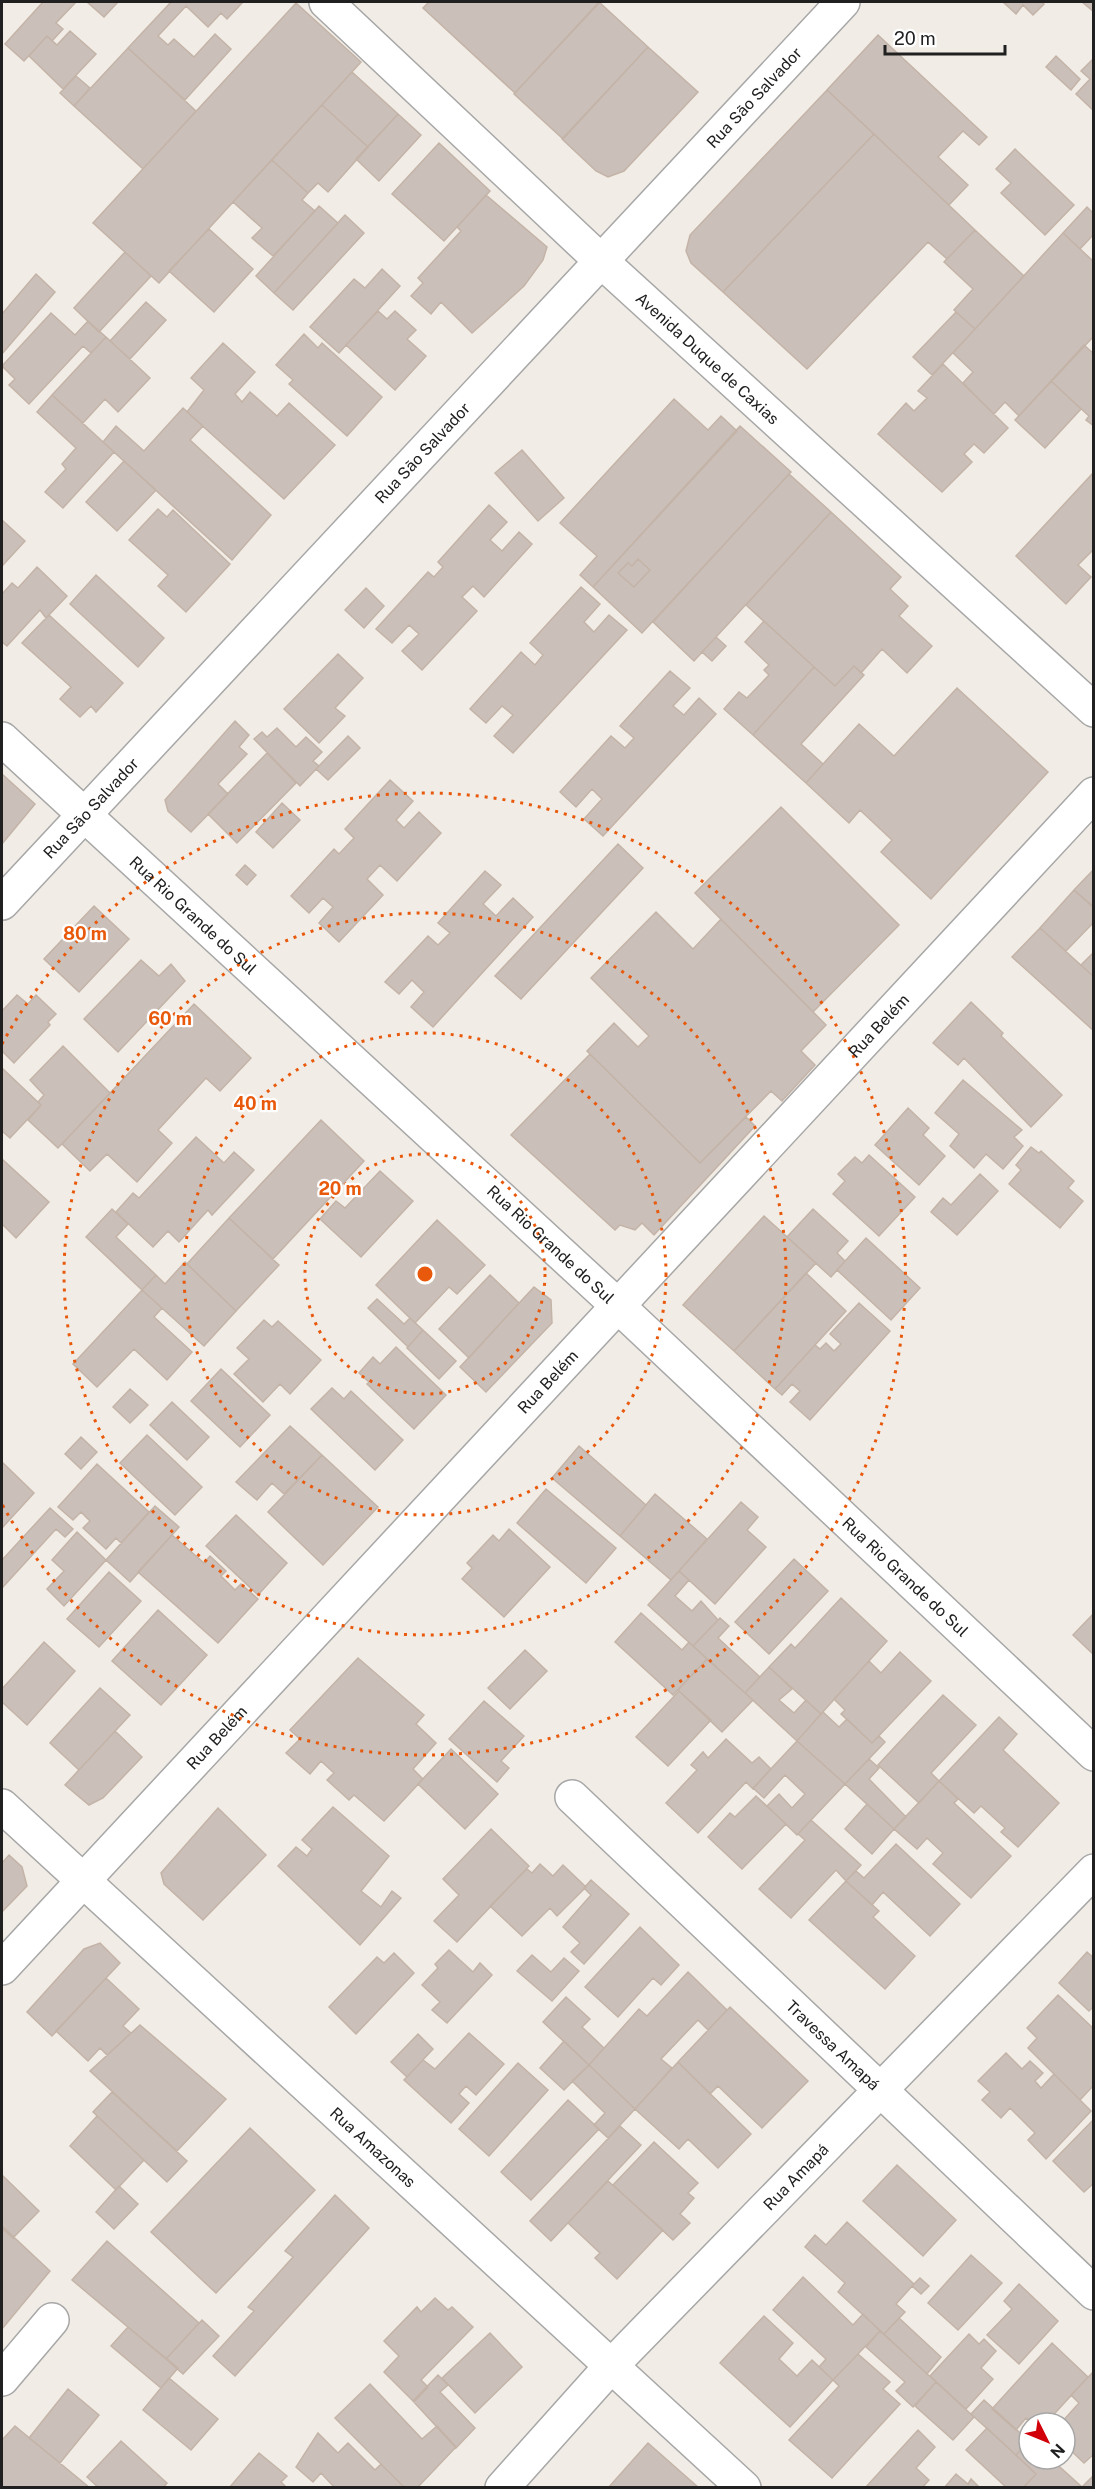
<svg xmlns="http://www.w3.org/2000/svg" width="1095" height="2489" viewBox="0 0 1095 2489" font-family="'Public Sans',sans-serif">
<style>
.building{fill:#cabfb9;stroke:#c4b3a7;stroke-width:1.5}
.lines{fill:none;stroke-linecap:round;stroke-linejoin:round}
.minor-casing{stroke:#a7a7a7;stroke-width:36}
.minor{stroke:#fff;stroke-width:33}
.ring{fill:none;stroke:#e8590c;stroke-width:3;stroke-dasharray:3 6}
.labels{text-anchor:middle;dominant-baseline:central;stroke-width:4.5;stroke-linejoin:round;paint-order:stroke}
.street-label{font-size:16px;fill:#202020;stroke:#fff}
.centre{fill:#e8590c;stroke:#fff;stroke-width:3}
.ring-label{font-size:18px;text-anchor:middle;font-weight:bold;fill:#e8590c;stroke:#fff;stroke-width:4.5;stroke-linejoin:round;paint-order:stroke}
</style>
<rect width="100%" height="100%" fill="#f1ede6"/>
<path class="building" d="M43,2H76L56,23L63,29L52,41L47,36L24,61L5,44Z
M87,2H118L104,17Z
M171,2H243L227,19L221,13L208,27L186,6L158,36L168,45L174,39L194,57L215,34L231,49L185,100L128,48Z
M429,2H600L515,93L423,8Z
M599,2L648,47L563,139L514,94Z
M1003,2H1041L1044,4L1033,15L1023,5L1016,14Z
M1082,2H1094V12Z
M296,3L361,62L159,283L93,223Z
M70,31L96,54L63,89L29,56L47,36L57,45Z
M878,35L987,137L979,145L963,131L938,157L968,185L949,205L827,90Z
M648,47L698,92L624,171L608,177L596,171L562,139Z
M128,48L196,111L143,169L74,106Z
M1056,56L1080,79L1071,90L1046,67Z
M1094,58V111L1076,94L1090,79L1081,71Z
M352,72L398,114L368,147L322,105Z
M76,76L90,88L74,106L60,93Z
M827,90L874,134L723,292L691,263L686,251L690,235Z
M322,105L368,147L328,192L318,183L308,193L272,160Z
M398,114L421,135L379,181L356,159Z
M874,134L975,230L947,259L928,242L807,369L723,292Z
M439,143L490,191L444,241L392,194Z
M1015,149L1074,205L1045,235L1001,193L1011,183L996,169Z
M272,160L308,193L302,200L315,211L273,256L252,238L262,228L233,202Z
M486,195L547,247L543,260L524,286L472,333L441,302L431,314L411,296L423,283L418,278L461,231L457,227Z
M319,206L338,223L274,293L256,276Z
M1087,207L1094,214V234L1080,249L1063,233Z
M345,215L364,233L293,310L274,293Z
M209,229L253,269L214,312L169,271Z
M975,230L1024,276L975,329L954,310L973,289L944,262Z
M1063,233L1094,262V336L1019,416L1005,402L994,414L963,383L973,372L953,353Z
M125,252L151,276L99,332L74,308Z
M382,269L400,286L339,353L310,327L354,279L365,288Z
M36,274L55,292L2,354V314Z
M146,302L166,320L130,359L110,341Z
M378,311L387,319L395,311L416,330L407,339L426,356L395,390L346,345Z
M956,312L975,329L932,375L913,357Z
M51,313L75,335L88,321L106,337L91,353L83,346L29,404L9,385L15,379L2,366Z
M304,334L318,348L322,343L382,397L347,436L289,384L293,380L276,365Z
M106,337L150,378L118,412L105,399L83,423L52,395Z
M223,343L255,372L235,394L242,402L250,392L277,416L289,403L335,445L284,499L187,412L204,390L191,378Z
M1084,345L1094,354V426L1086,420L1089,416L1051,381Z
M943,364L1008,428L984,453L974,444L964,454L972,462L942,492L878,434L906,403L914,411L927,398L918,391Z
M1051,381L1081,409L1045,448L1015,420Z
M52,395L114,452L63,508L45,492L66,469L62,464L76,448L37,412Z
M674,399L708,430L721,416L737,431L593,587L580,575L597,556L560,523Z
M183,408L203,426L190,440L271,515L232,560L103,442L116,426L144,451Z
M740,426L791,472L642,633L593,587Z
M522,450L564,498L538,521L495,473Z
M124,461L156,490L117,531L86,502Z
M1094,472V549L1078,565L1091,577L1066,604L1016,556Z
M789,474L831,512L694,661L653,622Z
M489,505L507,522L490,540L502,551L519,532L532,544L484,597L473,586L462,597L477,611L422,670L402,651L419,634L409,625L392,643L376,629L428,572L434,577L443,567L438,562Z
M158,509L167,517L173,510L230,564L186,612L158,586L168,575L129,540Z
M831,512L901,577L890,589L908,606L899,616L932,646L907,673L882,649L861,673L854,666L835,686L746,605Z
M2,520L25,541L2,566Z
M638,559L650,570L634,587L618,573L628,563L632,566Z
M37,567L67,596L46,618L40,610L7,646L2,642V594L12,583L18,588Z
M96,575L164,638L138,667L70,604Z
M581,587L600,604L584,622L594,632L609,615L627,630L513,753L494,736L513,715L502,706L486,723L470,709L521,652L535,665L543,655L530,643Z
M366,588L384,606L364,628L345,610Z
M49,615L123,683L96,712L91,706L80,717L60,699L71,687L22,643Z
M764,621L814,667L753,735L724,709L739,692L747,698L769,675L764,670L769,665L745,642Z
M716,637L726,646L712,661L702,652Z
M338,654L363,678L335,708L345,716L319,743L284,709Z
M854,666L864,675L801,744L823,764L806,783L753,735L814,667L835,686Z
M670,671L690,688L673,706L684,715L699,698L716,714L603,836L584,819L602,799L592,789L576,807L560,792L611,736L625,748L634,738L620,726Z
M957,688L1048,772L931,899L881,852L892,840L860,810L849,823L806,783L859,724L894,756Z
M235,721L249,735L239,747L247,754L218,784L228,794L191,832L168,811L165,800Z
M277,728L296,747L306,737L322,752L313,761L319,766L300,786L254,739L262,732L267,737Z
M348,736L360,748L328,780L316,769Z
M267,753L296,783L237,843L208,814Z
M2,774L35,804L2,844Z
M390,780L413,801L396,820L404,828L419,812L441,833L397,881L380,865L367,879L383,895L339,942L319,923L333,907L323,898L309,913L291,896L334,849L339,854L354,838L345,829Z
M282,803L300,820L273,848L256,832Z
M781,807L899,925L813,1012L695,893Z
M618,844L643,868L521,999L495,976Z
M245,865L256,875L247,885L236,875Z
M1094,869V908L1074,890Z
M485,871L501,885L483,904L496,916L513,898L533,917L433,1027L411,1007L424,992L412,980L399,994L385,982L428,936L438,945L450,933L438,923Z
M1074,890L1094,907V922L1066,951L1040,928Z
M94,906L129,939L79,992L44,959Z
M656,912L693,949L721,919L826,1025L801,1051L815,1065L782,1101L771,1091L700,1163L587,1051L614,1023L638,1047L649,1036L591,978Z
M1040,928L1094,977V1031L1012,957Z
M1094,952V977L1081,965Z
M141,960L159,976L171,964L185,981L118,1052L84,1019Z
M17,995L28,1004L36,995L56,1014L48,1022L50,1025L14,1063L2,1051V1011Z
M971,1002L1003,1033L1001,1036L1062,1095L1031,1127L964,1058L958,1065L933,1043Z
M194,1004L251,1058L220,1091L206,1078L158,1130L172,1143L137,1182L107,1154L90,1171L62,1144Z
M63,1046L110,1093L58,1148L28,1120L41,1105L38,1102L44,1095L30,1080Z
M590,1054L700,1163L746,1117L755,1126L654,1235L642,1223L635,1230L620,1225L615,1230L511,1135Z
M2,1068L41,1105L10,1138L2,1131Z
M963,1080L1022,1130L1014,1137L1023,1146L1003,1169L986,1154L974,1168L950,1146L959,1134L935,1113Z
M908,1108L929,1128L923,1135L945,1156L919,1185L875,1145Z
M321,1120L364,1161L273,1259L229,1218Z
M196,1137L224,1163L234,1152L254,1170L212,1215L208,1210L179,1242L168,1231L153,1247L116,1212L133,1193L139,1198Z
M1031,1147L1039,1153L1041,1151L1074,1181L1068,1188L1083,1201L1060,1228L1009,1184L1021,1170L1016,1165Z
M869,1155L915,1197L879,1236L833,1194L845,1181L838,1174L855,1157L862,1163Z
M2,1159L49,1202L16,1238L2,1224Z
M380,1171L413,1201L361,1257L320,1219L336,1201L345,1208Z
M980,1174L998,1191L957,1235L931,1212L943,1198L951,1205Z
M112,1209L128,1224L116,1237L156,1275L142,1290L86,1237Z
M813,1209L848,1241L837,1253L845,1261L831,1277L787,1237Z
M764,1216L816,1263L734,1351L683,1305Z
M229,1218L279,1265L236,1311L187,1264Z
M437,1220L485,1265L457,1294L449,1287L415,1323L376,1285Z
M866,1238L920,1288L891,1320L837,1270Z
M185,1262L236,1311L204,1346L142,1290L156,1275L165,1284Z
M806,1273L846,1311L775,1389L734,1351Z
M490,1275L519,1303L469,1358L439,1329Z
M534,1287L551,1300L552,1323L486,1392L460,1367Z
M142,1290L162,1308L154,1317L192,1352L167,1380L134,1349L97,1387L73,1364Z
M377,1299L404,1324L410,1318L423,1330L408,1347L368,1308Z
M859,1303L890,1331L810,1420L790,1402L800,1391L792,1384L782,1395L775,1389L815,1345L820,1349L826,1343L834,1351L841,1344L830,1334Z
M264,1320L272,1327L278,1321L321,1360L290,1394L280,1384L263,1402L234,1374L249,1359L237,1348Z
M423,1330L456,1361L439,1379L407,1348Z
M396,1347L446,1395L414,1429L367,1384L369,1382L359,1373L373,1357L380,1364Z
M221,1369L270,1415L240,1447L191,1401Z
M332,1388L344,1399L351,1391L403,1440L375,1470L311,1409Z
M130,1389L148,1405L130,1423L113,1407Z
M172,1402L209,1437L187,1460L150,1425Z
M290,1426L322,1455L284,1494L272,1483L257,1500L236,1482Z
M147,1435L202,1487L175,1515L120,1463Z
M81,1437L97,1452L81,1469L65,1454Z
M579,1446L646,1505L620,1536L552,1478Z
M322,1455L378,1507L323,1565L268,1512Z
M2,1462L34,1493L2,1528Z
M97,1464L149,1512L121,1543L116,1538L106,1549L83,1528L90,1521L81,1512L73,1520L58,1507Z
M546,1489L616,1548L586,1583L517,1523Z
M655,1494L707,1539L671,1580L620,1536Z
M741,1502L758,1517L747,1530L766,1547L715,1604L679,1571Z
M155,1506L179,1527L130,1582L106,1560Z
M50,1508L73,1529L65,1537L56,1529L2,1588V1560Z
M236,1515L287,1563L258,1595L206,1546Z
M509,1529L550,1567L504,1617L462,1579L472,1568L467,1563L493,1535L499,1541Z
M77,1532L106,1560L64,1606L47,1589L64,1571L52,1560Z
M172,1535L204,1563L210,1556L226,1571L221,1576L235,1590L241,1584L258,1599L218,1643L138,1572Z
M794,1559L828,1591L769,1654L735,1622Z
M679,1571L689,1580L675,1596L692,1611L701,1601L718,1620L693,1646L648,1605Z
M109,1572L141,1601L99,1647L67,1619Z
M841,1598L887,1641L821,1714L769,1667L791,1644L795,1648Z
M158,1610L207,1655L161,1705L112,1661Z
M641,1613L682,1650L689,1642L707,1659L673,1695L615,1642Z
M1094,1613V1652L1092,1653L1073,1635Z
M720,1618L729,1626L718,1638L760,1677L745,1693L693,1646Z
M44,1642L75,1671L27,1725L2,1702V1689Z
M525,1650L547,1671L510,1709L488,1688Z
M900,1652L931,1681L872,1743L841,1714L845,1710L834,1699L869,1661L881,1673Z
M358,1658L424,1715L416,1724L436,1743L413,1769L423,1779L384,1821L354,1795L349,1800L327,1780L334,1773L321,1761L310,1774L286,1753L300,1739L290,1730Z
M707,1659L753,1700L722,1732L678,1690Z
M769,1667L792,1689L779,1700L794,1713L806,1700L821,1714L797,1741L745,1693Z
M100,1688L130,1715L79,1770L50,1743Z
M679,1691L711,1720L668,1766L636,1737Z
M943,1695L976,1725L931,1773L939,1781L919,1803L878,1765Z
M484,1701L524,1736L501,1761L509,1768L497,1782L449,1739Z
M823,1712L839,1727L847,1719L872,1743L879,1736L885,1742L845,1784L797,1741Z
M999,1717L1017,1734L1003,1750L1059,1803L1018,1847L1001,1832L1005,1828L981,1806L974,1813L939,1781Z
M115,1731L142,1757L103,1798L89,1805L65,1785Z
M726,1739L752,1763L759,1757L771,1769L753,1789L746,1782L698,1833L666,1803L697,1770L691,1765L703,1752L708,1758Z
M797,1741L845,1784L797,1835L767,1806L779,1794L792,1808L805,1794L785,1775L764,1798L753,1788Z
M451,1749L498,1794L465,1829L418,1784Z
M869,1759L879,1768L869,1779L906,1817L894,1829L845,1784Z
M939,1781L958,1799L954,1803L1011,1856L971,1898L933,1864L943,1853L927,1838L917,1849L894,1829Z
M756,1796L786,1824L742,1869L708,1837L730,1813L735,1817Z
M867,1804L894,1829L872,1854L845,1829Z
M333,1807L389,1856L361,1891L381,1907L392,1891L401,1898L360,1945L278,1866L296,1847L307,1856L312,1849L302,1840Z
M218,1808L266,1855L203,1920L164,1884L161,1873Z
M811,1820L861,1865L846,1881L836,1870L791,1918L759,1889L805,1840L798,1834Z
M491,1829L529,1866L457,1942L434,1921L459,1895L443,1879Z
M896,1844L960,1904L930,1936L883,1892L872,1905L846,1881L856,1871L864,1878Z
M9,1855L22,1867L27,1886L2,1912V1863Z
M540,1864L553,1876L563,1865L586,1887L557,1916L550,1908L522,1936L490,1906L527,1869L532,1873Z
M591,1880L629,1914L584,1964L571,1952L580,1943L563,1927L591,1895L584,1888Z
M846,1881L879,1911L873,1917L915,1956L885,1989L809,1920Z
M640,1927L679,1965L661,1985L653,1978L618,2017L585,1987Z
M100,1943L120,1963L52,2036L27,2012L84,1949Z
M449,1950L473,1972L480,1963L492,1975L447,2023L432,2010L440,2002L422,1985L438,1968L435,1964Z
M1087,1952L1094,1958V2006L1089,2011L1059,1983Z
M394,1953L414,1973L356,2034L329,2007L377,1957L384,1963Z
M532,1955L551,1972L564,1958L579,1971L552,2001L517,1971Z
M688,1972L727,2010L708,2030L698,2020L661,2059L672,2068L635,2109L589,2065L639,2009L647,2016Z
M106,1978L139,2009L123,2026L131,2033L107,2055L100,2048L88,2061L56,2031Z
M1058,1995L1094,2029V2085L1080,2100L1028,2048L1037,2038L1027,2028Z
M566,1997L590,2019L582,2027L604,2048L589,2065L543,2022Z
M730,2007L808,2081L762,2128L718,2086L710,2094L678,2062Z
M140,2025L226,2099L177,2151L90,2071Z
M469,2033L504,2064L476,2095L466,2086L459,2094L469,2103L451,2123L404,2080L423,2060L435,2069Z
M418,2034L433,2049L407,2077L391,2062Z
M564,2041L589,2065L564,2090L540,2068Z
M1006,2053L1022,2069L1030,2061L1043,2073L1035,2081L1041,2088L1054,2074L1091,2111L1046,2159L1028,2140L1035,2133L1010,2108L1001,2118L982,2100L990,2092L978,2081Z
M678,2062L751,2134L718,2168L688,2139L679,2149L635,2109Z
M518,2063L548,2090L489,2156L459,2129Z
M589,2065L635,2109L608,2138L594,2125L605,2113L572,2081Z
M112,2092L187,2161L167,2182L93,2112Z
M568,2100L599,2129L531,2200L501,2172Z
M97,2116L144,2160L116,2190L70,2146Z
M1094,2119V2183L1084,2192L1053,2161Z
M620,2126L641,2145L551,2241L530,2221Z
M250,2128L315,2190L216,2293L151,2232Z
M654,2142L698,2183L688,2193L694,2198L680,2214L690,2223L673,2240L613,2185Z
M897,2165L956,2220L923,2256L863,2201Z
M2,2175L39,2211L13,2238L2,2228Z
M608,2181L663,2230L617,2279L595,2258L600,2253L568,2223Z
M119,2186L138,2204L114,2229L96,2212Z
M335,2195L369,2228L235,2376L213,2356L254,2311L248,2307L293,2257L285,2251Z
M847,2222L914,2284L896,2304L905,2312L884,2334L838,2292L845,2283L805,2247L815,2235L826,2245Z
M2,2226L50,2271L2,2329Z
M107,2241L199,2323L166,2359L72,2280Z
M971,2255L1002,2283L958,2330L928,2303Z
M803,2277L853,2325L863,2314L880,2331L833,2380L819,2367L826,2359L773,2310Z
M920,2278L929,2286L921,2294L912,2286Z
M1019,2284L1058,2321L1019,2364L987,2335L1012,2309L1004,2301Z
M435,2298L448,2310L452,2307L473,2327L421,2380L428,2387L414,2402L384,2372L399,2356L384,2341L417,2307L421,2312Z
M764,2316L793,2343L779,2359L797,2376L812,2360L833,2380L790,2427L720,2363Z
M899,2318L941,2357L927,2374L884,2334Z
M202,2320L219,2336L183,2374L166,2359Z
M128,2327L178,2368L161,2388L111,2346Z
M880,2331L936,2382L913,2407L896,2391L905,2382L866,2347Z
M490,2333L522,2367L475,2413L442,2378Z
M969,2334L979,2344L984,2339L996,2351L981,2368L993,2379L966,2409L930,2376Z
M1052,2343L1088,2377L1046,2423H1032L1026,2418L1016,2430L992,2409Z
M858,2354L890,2382L883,2389L900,2404L832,2478L789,2440L839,2386L833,2380Z
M1093,2372L1094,2454L1084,2463L1065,2445V2423H1061L1079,2403L1071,2395Z
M438,2375L448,2385L440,2392L475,2428L456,2448L413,2401Z
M169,2378L218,2419L191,2450L143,2410Z
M936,2382L974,2417L953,2440L915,2406Z
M370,2384L422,2439L437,2426L456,2447L417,2488H405L335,2418Z
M68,2389L99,2415L60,2463L29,2438Z
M984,2400L1029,2441L1016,2455L971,2414Z
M15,2426L90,2488H2V2440Z
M987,2428L1036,2474L1023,2488H1007L966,2450Z
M918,2430L935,2447L916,2468L929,2480L922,2488H865Z
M318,2433L338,2453L348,2443L375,2470L381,2464L405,2488H335L321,2473L313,2482L296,2467Z
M121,2441L167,2483L163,2488H99L87,2477Z
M1029,2441V2459H1051L1082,2487L1023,2488L1036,2474L1016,2455Z
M648,2443L699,2488H608Z
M259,2453L287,2476L281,2482L287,2488H229Z
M956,2474L968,2484L971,2479L980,2488H944Z
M1094,2475V2488H1085L1083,2486Z"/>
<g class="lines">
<defs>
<g id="minor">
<path id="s1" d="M326,2L600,260L1094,710"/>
<path id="s2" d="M2,739L618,1306L1094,1754"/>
<path id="s3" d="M2,903L843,2"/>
<path id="s4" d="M572,1797L1094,2293"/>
<path id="s5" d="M2,1806L744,2488"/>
<path id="s6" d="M2,1968L1094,794"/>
<path d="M2,2379L52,2320"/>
<path id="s7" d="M502,2488L612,2365L1094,1871"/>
</g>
</defs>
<use href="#minor" class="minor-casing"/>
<use href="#minor" class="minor"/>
</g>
<g class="ring">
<circle cx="425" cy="1274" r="120"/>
<circle cx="425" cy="1274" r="241"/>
<circle cx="425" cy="1274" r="361"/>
<path d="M2 1044A481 481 0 1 1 2 1504"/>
</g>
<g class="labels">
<g class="street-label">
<text stroke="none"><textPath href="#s3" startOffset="1102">Rua São Salvador</textPath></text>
<text stroke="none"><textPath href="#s1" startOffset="522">Avenida Duque de Caxias</textPath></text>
<text stroke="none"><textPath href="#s3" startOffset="616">Rua São Salvador</textPath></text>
<text stroke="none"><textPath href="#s3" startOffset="130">Rua São Salvador</textPath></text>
<text stroke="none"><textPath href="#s2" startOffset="260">Rua Rio Grande do Sul</textPath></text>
<text stroke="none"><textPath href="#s6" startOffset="1287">Rua Belém</textPath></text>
<text stroke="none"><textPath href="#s2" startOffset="746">Rua Rio Grande do Sul</textPath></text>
<text stroke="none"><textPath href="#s6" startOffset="801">Rua Belém</textPath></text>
<text stroke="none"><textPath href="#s2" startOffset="1232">Rua Rio Grande do Sul</textPath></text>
<text stroke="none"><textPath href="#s6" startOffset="315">Rua Belém</textPath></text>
<text stroke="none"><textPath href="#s4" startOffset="360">Travessa Amapá</textPath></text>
<text stroke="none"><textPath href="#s5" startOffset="504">Rua Amazonas</textPath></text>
<text stroke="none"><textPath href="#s7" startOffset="428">Rua Amapá</textPath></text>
</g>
</g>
<circle cx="425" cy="1274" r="9" class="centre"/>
<g class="ring-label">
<text x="85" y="940">80 m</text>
<text x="170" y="1025">60 m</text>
<text x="255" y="1110">40 m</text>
<text x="340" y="1195">20 m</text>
</g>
<rect width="1095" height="2489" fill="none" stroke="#202020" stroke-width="6"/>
<g transform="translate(1047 2441) rotate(133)"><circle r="28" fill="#ffffff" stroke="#a6a6a6" stroke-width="1.5"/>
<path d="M0-4.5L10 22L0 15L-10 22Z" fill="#d10009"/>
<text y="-9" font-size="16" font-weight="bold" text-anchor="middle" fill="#202020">N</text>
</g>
<path d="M885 45v9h120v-9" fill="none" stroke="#202020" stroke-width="3"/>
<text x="894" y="45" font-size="18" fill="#202020" stroke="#ffffff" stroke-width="4.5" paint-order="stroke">20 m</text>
</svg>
